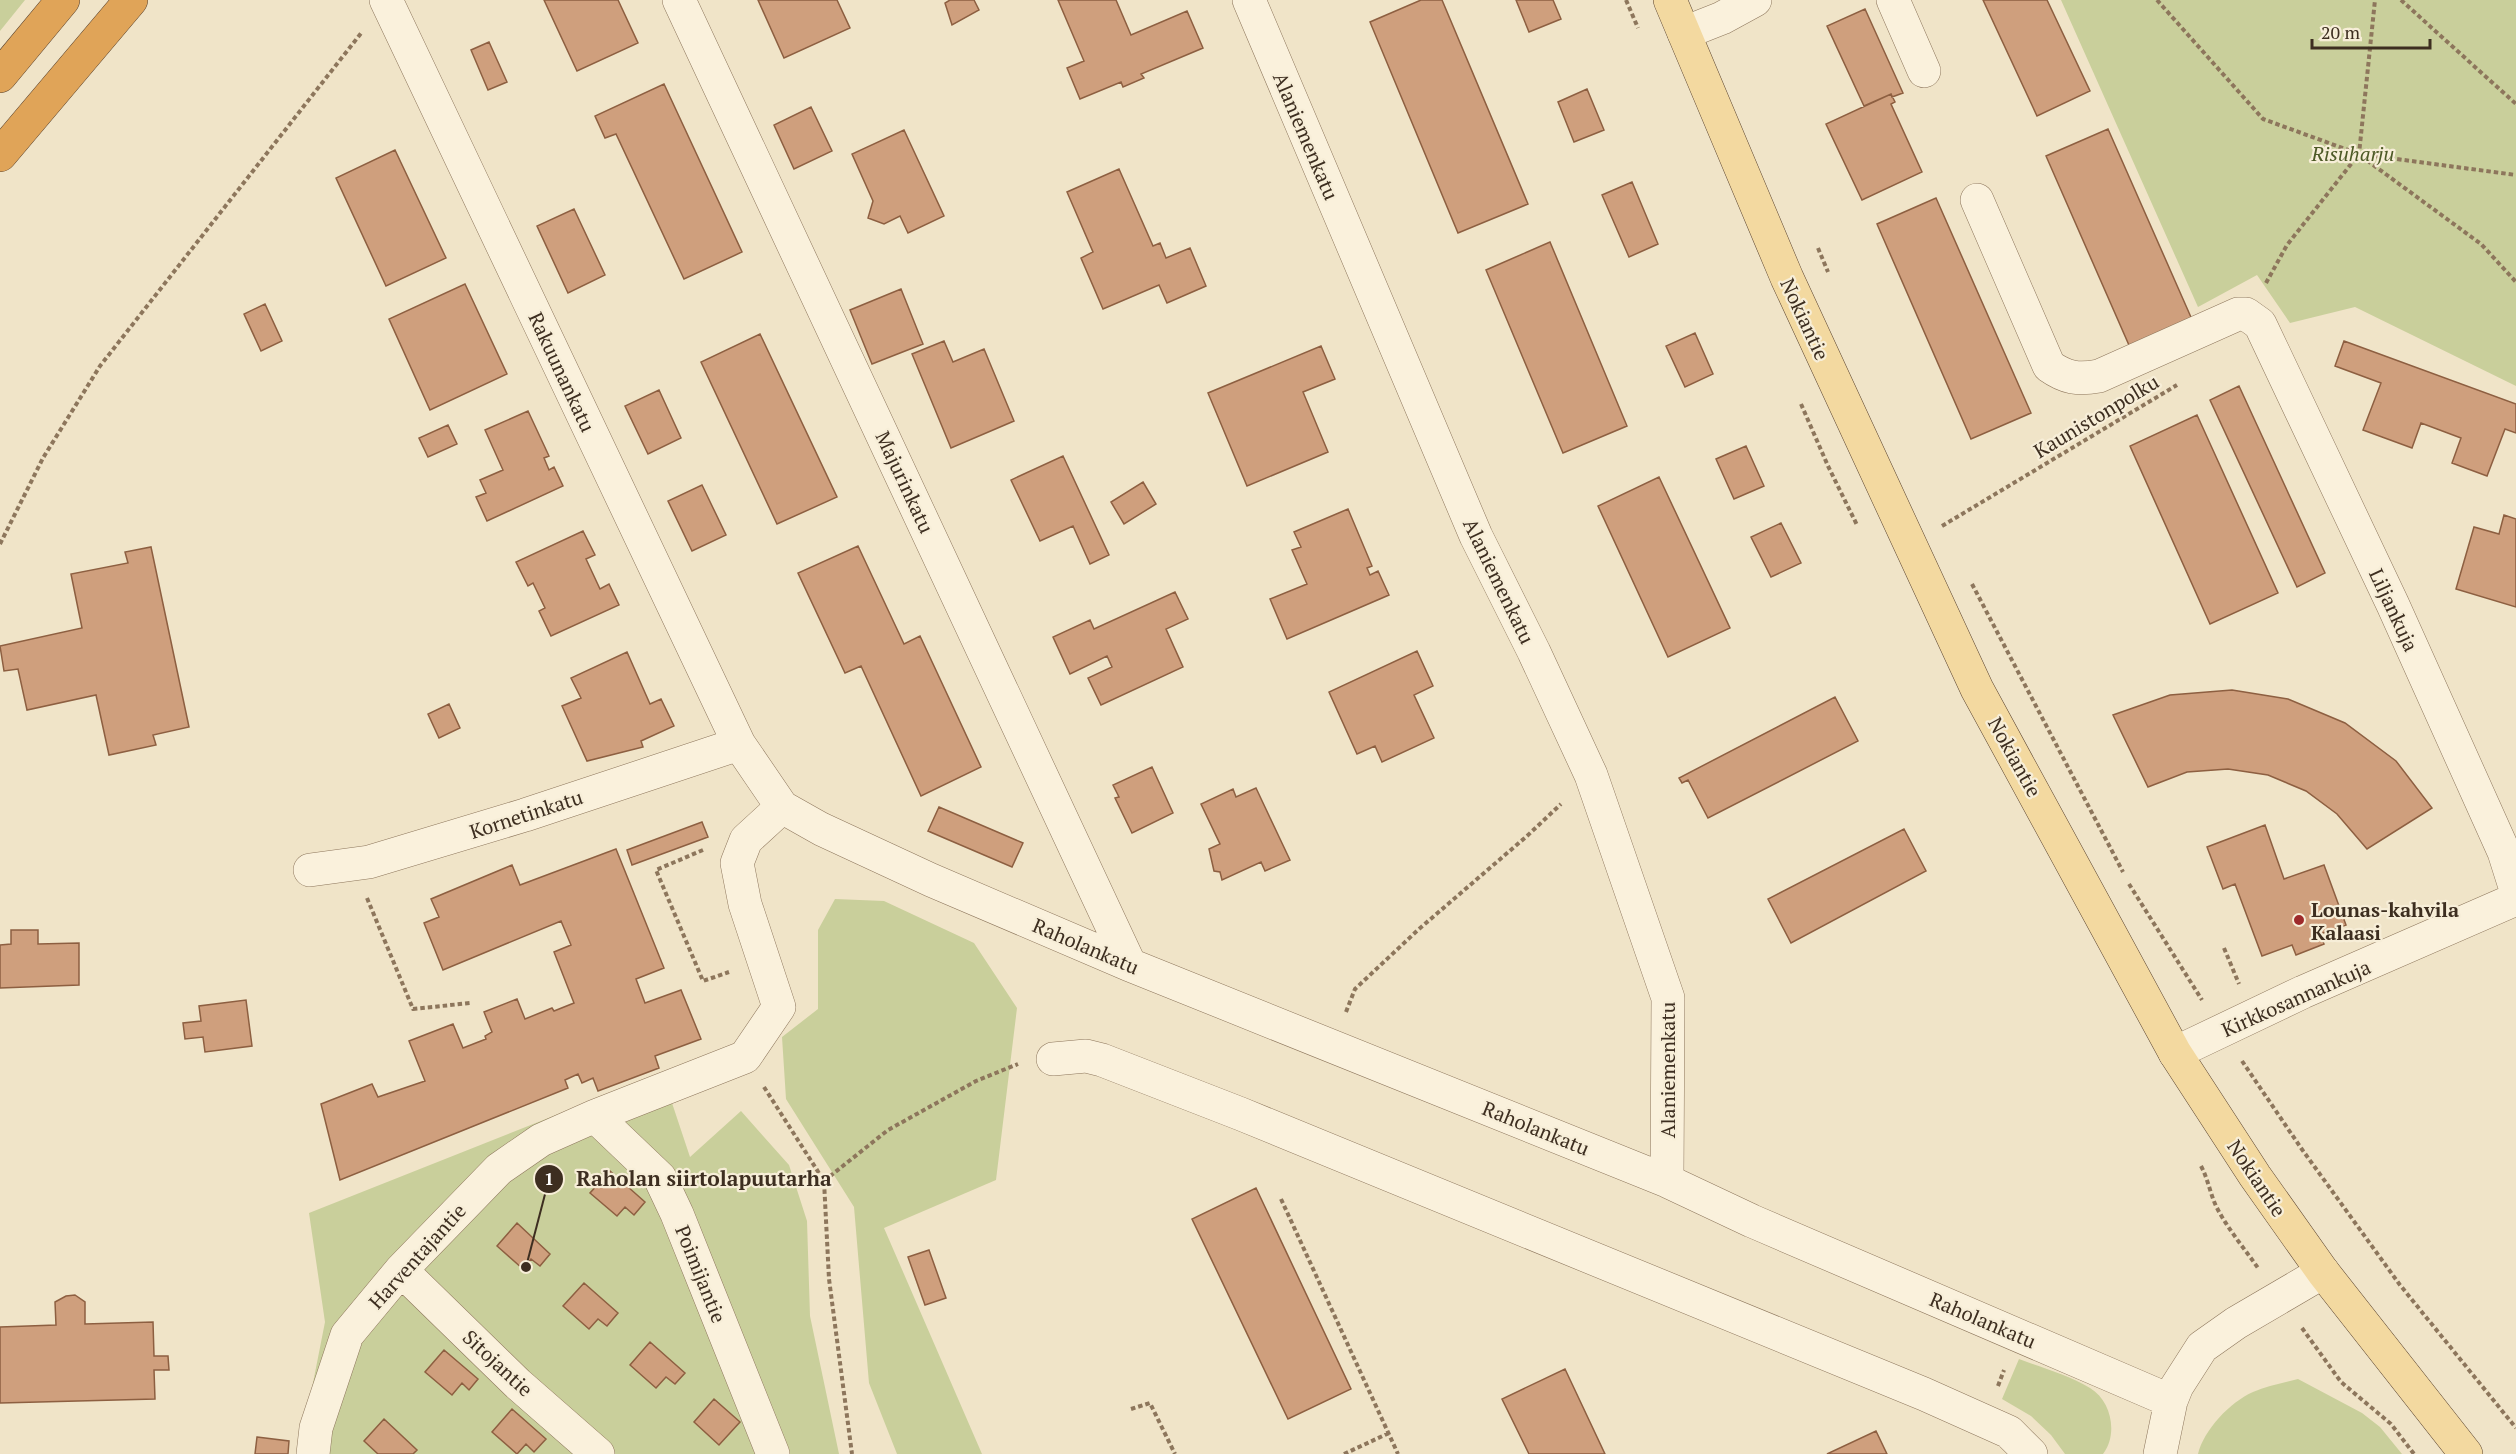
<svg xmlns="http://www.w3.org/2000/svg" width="2516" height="1454" viewBox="0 0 2516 1454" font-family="'PT Serif',serif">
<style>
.green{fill:#c9cf9b}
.building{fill:#cf9f7d;stroke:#8d5f41;stroke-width:1.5}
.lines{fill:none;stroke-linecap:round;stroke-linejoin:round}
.minor-casing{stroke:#8d765c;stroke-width:34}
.major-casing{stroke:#5b4430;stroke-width:34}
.highway-casing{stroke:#5b4430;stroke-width:34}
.path{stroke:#8d765c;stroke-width:4;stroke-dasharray:4.5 3;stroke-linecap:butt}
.minor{stroke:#faf1dc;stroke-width:33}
.major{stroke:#f3d9a0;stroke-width:33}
.highway{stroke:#e0a458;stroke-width:33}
.poi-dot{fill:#9e2a2b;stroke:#f7eed8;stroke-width:2}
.labels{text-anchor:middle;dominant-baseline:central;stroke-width:4.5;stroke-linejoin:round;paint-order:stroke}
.street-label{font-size:20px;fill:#3d2e20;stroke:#f7eed8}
.park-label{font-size:20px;font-style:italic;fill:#4d5a26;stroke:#f7eed8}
.poi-label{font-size:20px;font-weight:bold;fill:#3d2e20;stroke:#f7eed8;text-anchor:start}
.leader{fill:none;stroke:#3d2e20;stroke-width:2}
.callout-dot{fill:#3d2e20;stroke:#f7eed8;stroke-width:2}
.mark-label{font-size:18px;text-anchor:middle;font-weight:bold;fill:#fff}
.callout-label{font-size:21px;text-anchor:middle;font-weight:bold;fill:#3d2e20;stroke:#f7eed8;stroke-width:4.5;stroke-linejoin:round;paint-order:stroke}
</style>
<rect width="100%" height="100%" fill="#f0e4c8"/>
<path class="green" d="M0,0H25L0,31Z
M2061,0H2516V386L2355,307L2290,323L2257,275L2198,307Z
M835,899L884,901L974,943L1017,1008L996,1180L884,1228L982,1454H897L869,1383L854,1207L786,1099L782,1037L818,1009V930Z
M662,1073L690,1157L741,1111L789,1165L807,1221L810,1316L839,1454H299L325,1322L309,1213Z
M2019,1359C2042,1368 2069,1375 2090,1388C2112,1401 2118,1435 2103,1454H2065L2051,1435L2031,1416L2002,1399Z
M2298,1379L2362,1413L2380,1427L2402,1454H2198C2204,1430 2230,1402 2253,1392C2267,1386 2283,1383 2298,1379Z"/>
<path class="building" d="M544,0H618L638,43L577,71Z
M758,0H837L850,28L784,58Z
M950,0H974L979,10L952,25L945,3Z
M1058,0H1116L1131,35L1187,11L1203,48L1141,74L1144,78L1123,87L1121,82L1080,99L1067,68L1084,61Z
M1421,0H1442L1528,204L1458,233L1370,22Z
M1516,0H1553L1561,19L1529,32Z
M1983,0H2047L2090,91L2037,116Z
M1865,9L1903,93L1892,97L1891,94L1864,106L1827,26Z
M489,42L507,82L488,90L471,50Z
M664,84L742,252L684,279L616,134L605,138L595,116Z
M1587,89L1604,130L1574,142L1558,102Z
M1891,94L1895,102L1891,104L1922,172L1862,200L1826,124Z
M811,107L832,151L794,169L774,125Z
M2108,129L2194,324L2132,352L2046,156Z
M904,130L944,216L908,233L900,216L884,224L868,218L873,201L852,154Z
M395,150L446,258L386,286L336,178Z
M1119,169L1153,246L1160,243L1166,258L1190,248L1206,286L1167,303L1159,285L1103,309L1081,258L1093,252L1067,192Z
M1632,182L1658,244L1629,257L1602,195Z
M1936,198L2031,413L1971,439L1877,224Z
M574,209L605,275L568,293L537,226Z
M1550,242L1627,426L1563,453L1486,270Z
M465,284L507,374L430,410L389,319Z
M901,289L923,344L872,364L850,310Z
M265,304L282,341L261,351L244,314Z
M1695,333L1713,374L1685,387L1666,346Z
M760,334L837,497L777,524L701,362Z
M944,341L953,362L984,349L1014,421L951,448L912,354Z
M2344,341L2516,404V433L2505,429L2487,476L2452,463L2461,438L2421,423L2412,448L2363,430L2381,383L2335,366Z
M1321,346L1335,379L1303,392L1328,452L1247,486L1208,393Z
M2239,386L2325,573L2297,587L2210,400Z
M659,390L681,438L648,454L625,406Z
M528,411L549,456L544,458L549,470L554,467L563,486L487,521L476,497L486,493L480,480L503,470L485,430Z
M2197,415L2278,593L2210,624L2130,446Z
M448,425L457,444L428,457L419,438Z
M1746,446L1764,486L1734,499L1716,459Z
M1063,456L1109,555L1090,564L1073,526L1040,541L1011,480Z
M1659,477L1730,628L1668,657L1598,506Z
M1143,482L1156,504L1124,524L1111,502Z
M702,485L726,535L692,551L668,501Z
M1348,509L1372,566L1367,568L1370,575L1378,571L1389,595L1287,639L1270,599L1307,584L1292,550L1301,547L1294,532Z
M2504,515L2516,519V607L2456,589L2474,527L2499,534Z
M1781,523L1801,563L1771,577L1751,537Z
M583,531L595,555L586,559L600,589L609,584L619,605L551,636L539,611L545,608L533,583L528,586L516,562Z
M858,546L904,644L920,636L981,767L921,796L861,666L845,673L798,573Z
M151,547L189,727L153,735L156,745L109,755L96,695L27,710L18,669L4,671L0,646L82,628L71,574L128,563L125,552Z
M1175,592L1188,619L1166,629L1183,667L1101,705L1088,678L1112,667L1107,656L1070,674L1053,637L1090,620L1094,629Z
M1417,651L1433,686L1414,695L1434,738L1382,762L1375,746L1357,754L1329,692Z
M627,652L650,704L661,699L674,726L641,741L643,747L587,761L562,706L581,698L571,678Z
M2232,690L2288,699L2345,723L2396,761L2432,808L2367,849L2337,814L2306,791L2268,775L2228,769L2187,772L2148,787L2113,715L2170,695Z
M1835,697L1858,741L1708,818L1688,780L1682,783L1679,778Z
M449,704L460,728L439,738L428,714Z
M1152,767L1173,813L1132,833L1115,798L1119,797L1113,785Z
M1256,788L1290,860L1265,871L1261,862L1222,880L1220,872L1214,871L1209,849L1220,844L1201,804L1233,789L1236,797Z
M939,807L1023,843L1012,867L928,831Z
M702,822L708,837L632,865L627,850Z
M2265,825L2284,879L2324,865L2346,925L2320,934L2324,944L2296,955L2292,945L2262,956L2235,884L2223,889L2207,847Z
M1904,829L1926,871L1791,943L1768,899Z
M616,849L664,968L636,979L645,1003L681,990L701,1039L655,1056L659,1068L598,1091L593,1078L582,1083L578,1074L565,1080L568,1088L340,1180L321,1104L372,1084L378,1097L425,1081L409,1041L453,1024L463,1048L486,1039L485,1036L492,1032L484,1012L517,999L525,1019L552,1008L554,1011L574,1003L554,952L571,945L561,921L443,970L424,923L439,917L431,899L512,865L520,885Z
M11,930H38V944L79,943V985L0,988V945L11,944Z
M246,1000L252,1046L205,1052L203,1037L185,1039L183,1023L201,1021L199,1006Z
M610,1171L645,1202L634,1215L625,1207L617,1216L590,1193Z
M1256,1188L1351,1389L1288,1419L1192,1219Z
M517,1223L550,1254L540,1266L531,1259L523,1269L497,1246Z
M929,1250L946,1298L925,1305L908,1257Z
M584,1283L618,1313L607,1326L598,1319L589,1329L563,1306Z
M75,1295L85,1302V1324L153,1322L154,1356H168L169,1370H154L155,1399L0,1403V1327L56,1325L55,1302L66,1296Z
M650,1342L685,1373L675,1384L666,1377L656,1388L630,1365Z
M444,1350L478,1379L469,1390L462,1383L452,1395L425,1372Z
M1565,1369L1605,1454H1529L1502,1399Z
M714,1399L740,1422L719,1445L694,1422Z
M512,1409L546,1439L534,1452L526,1444L517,1454L492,1432Z
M384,1419L417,1450L413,1454H378L364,1441Z
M1876,1431L1887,1454H1827Z
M257,1437L289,1441L288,1454H255Z"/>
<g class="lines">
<defs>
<path id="minor" d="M386,0L739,744L782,807L821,829L931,880L1130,965L1667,1181L1752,1221L2171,1401
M679,0L1130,965
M1249,0L1476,536L1534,652L1591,775L1668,998L1667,1181
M1893,0L1924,71
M1684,33L1722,18L1755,0
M1977,200L2049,366C2066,378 2078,380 2099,376L2238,314H2246L2260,324L2393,605L2504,852L2516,890
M310,870L369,862L525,815L739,744
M2175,1053L2303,992L2516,899
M1053,1059L1086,1056L1102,1060L1241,1114L1924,1394L2009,1432L2031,1454
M595,1116L660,1178L677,1214L773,1454
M401,1270L518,1384L598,1454
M313,1454L316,1428L347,1335L401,1270L499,1169L541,1140L595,1116L745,1057L779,1007L745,904L737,863L746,840L782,807
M2160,1454L2171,1401L2177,1386L2202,1347L2236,1323L2323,1272"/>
<path id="major" d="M1670,0L1787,278L1977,689L2099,913L2175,1053L2255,1176L2323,1272L2466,1454"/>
<path id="highway" d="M0,76L63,0
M0,155L131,0"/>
</defs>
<use href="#minor" class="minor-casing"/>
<use href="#major" class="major-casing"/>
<use href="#highway" class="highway-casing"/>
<path class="path" d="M1626,0L1638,28
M2157,0L2263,119L2359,154L2516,175
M2401,0L2516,104
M2361,156L2481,244L2516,282
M1818,248L1828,272
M2266,283L2287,245L2359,154L2375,0
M1801,404L1828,466L1857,525
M1942,526L2177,385
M0,544L43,458L100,366L362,32
M1972,584L2123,872
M703,850L656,870L703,981L729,972
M2129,884L2202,1000
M367,898L413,1009L470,1003
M2224,948L2239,984
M1346,1012L1355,989L1419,929L1527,836L1561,804
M2242,1061L2301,1148L2400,1285L2516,1428
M764,1087L824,1181L829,1279L852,1454
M2201,1166C2208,1179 2210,1193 2216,1206C2227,1228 2244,1248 2258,1268
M824,1181L888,1130L976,1081L1018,1064
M1281,1199L1398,1454
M2302,1328L2341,1382L2391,1424L2414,1454
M1998,1386L2004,1370
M1131,1409L1150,1403L1175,1454
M1344,1454L1389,1433"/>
<use href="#minor" class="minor"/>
<use href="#major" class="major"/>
<use href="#highway" class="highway"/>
</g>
<circle class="poi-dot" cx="2299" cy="920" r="6"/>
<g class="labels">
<g class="street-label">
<text transform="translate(1306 136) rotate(67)">Alaniemenkatu</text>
<text transform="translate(1805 319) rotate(65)">Nokiantie</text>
<text transform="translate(562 372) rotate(65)">Rakuunankatu</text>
<text transform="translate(2096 416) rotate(-31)">Kaunistonpolku</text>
<text transform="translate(905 482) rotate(65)">Majurinkatu</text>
<text transform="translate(1499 581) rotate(64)">Alaniemenkatu</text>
<text transform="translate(2394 610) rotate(65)">Liljankuja</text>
<text transform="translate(2015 757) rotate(61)">Nokiantie</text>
<text transform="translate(526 814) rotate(-18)">Kornetinkatu</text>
<text transform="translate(1086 946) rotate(23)">Raholankatu</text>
<text transform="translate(2296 998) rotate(-24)">Kirkkosannankuja</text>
<text transform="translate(1667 1070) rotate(-90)">Alaniemenkatu</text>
<text transform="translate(1536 1128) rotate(22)">Raholankatu</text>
<text transform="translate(2257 1178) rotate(56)">Nokiantie</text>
<text transform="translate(417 1256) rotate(-48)">Harventajantie</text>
<text transform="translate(701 1274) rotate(68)">Poimijantie</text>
<text transform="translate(1983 1320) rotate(23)">Raholankatu</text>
<text transform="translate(498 1363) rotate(43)">Sitojantie</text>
</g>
<g class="park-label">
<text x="2353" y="153">Risuharju</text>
</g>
<g class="poi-label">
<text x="2311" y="909">Lounas-kahvila<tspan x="2311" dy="23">Kalaasi</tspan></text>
</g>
</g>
<path class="leader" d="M526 1267L549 1179"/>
<g class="callout-dot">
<circle cx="526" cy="1267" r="6"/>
<circle cx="549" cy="1179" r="15"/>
</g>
<g class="mark-label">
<text x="549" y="1185">1</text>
</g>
<g class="callout-label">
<text x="704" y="1186">Raholan siirtolapuutarha</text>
</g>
<path d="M2312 39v9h118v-9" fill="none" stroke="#3d2e20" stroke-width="3"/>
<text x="2321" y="39" font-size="18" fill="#3d2e20" stroke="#f7eed8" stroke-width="4.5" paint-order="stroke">20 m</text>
</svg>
